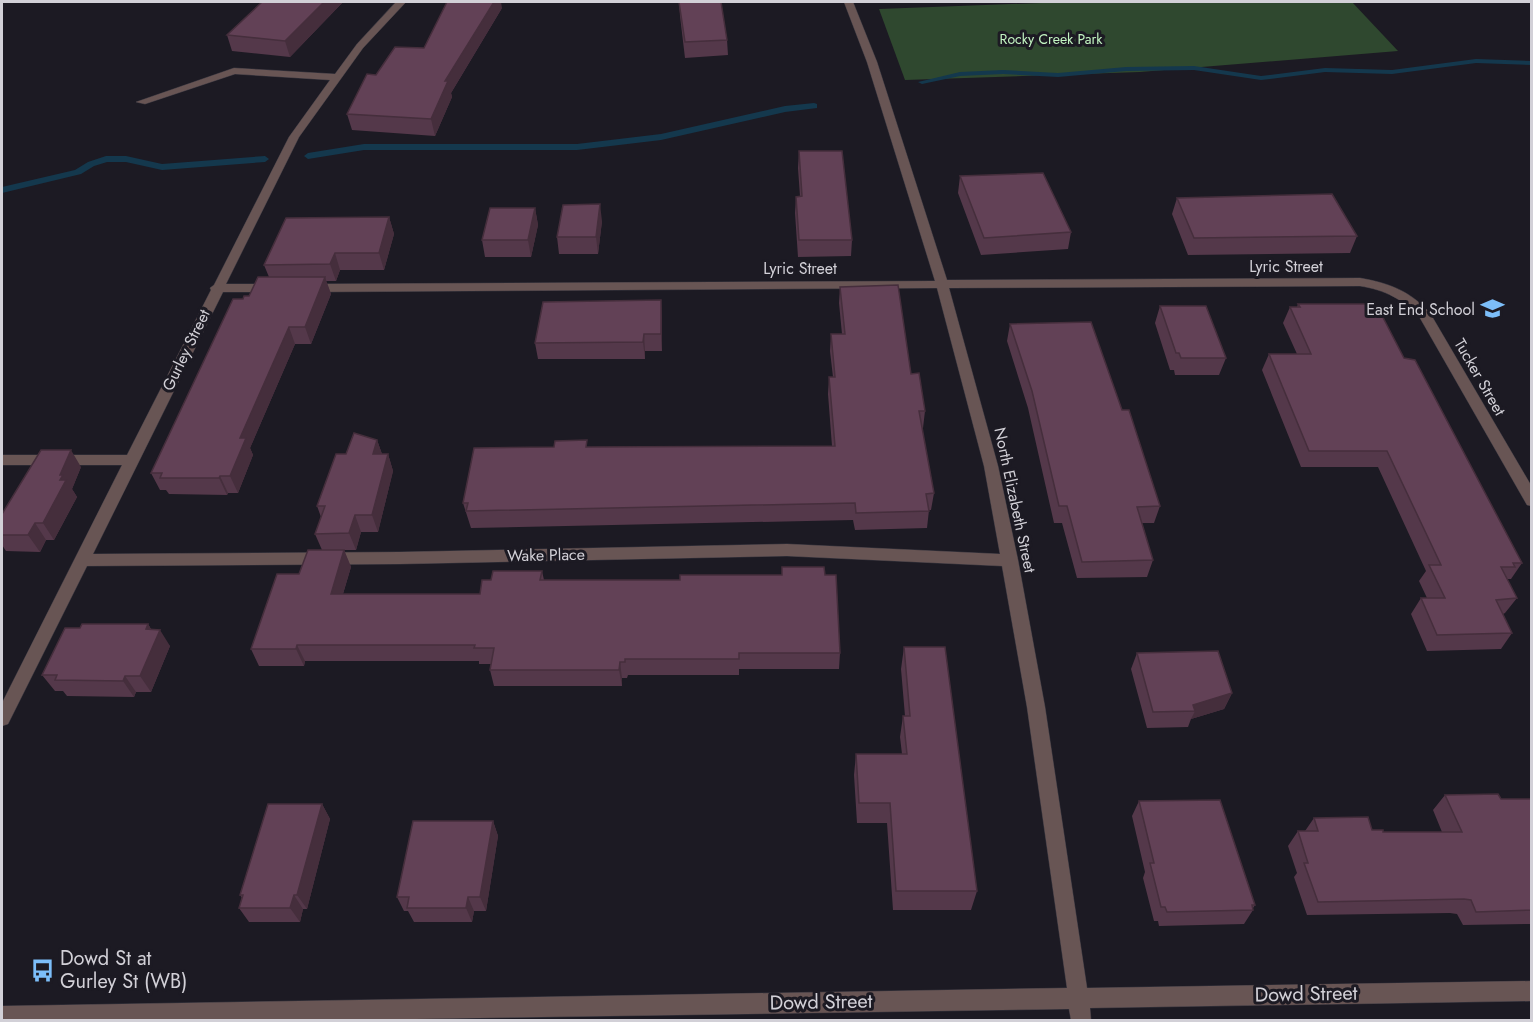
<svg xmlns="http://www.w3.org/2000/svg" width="1533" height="1022" viewBox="0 0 1533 1022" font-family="Jost,sans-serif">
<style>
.green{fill:#2f482f}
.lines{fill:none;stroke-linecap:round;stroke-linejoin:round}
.stream{fill:#14384d;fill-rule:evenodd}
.minor-casing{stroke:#393740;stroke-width:1}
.minor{fill:#685554;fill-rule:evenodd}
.wall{fill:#54384a}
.shaded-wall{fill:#452e3c}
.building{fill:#624156;stroke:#452e3c;stroke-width:1.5}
.labels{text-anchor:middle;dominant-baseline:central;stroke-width:6;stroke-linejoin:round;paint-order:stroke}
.far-park-label{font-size:14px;fill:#c2f4c1;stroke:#1c1a23}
.street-label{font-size:16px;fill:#d2d0d7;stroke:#1c1a23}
.poi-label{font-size:16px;fill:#d2d0d7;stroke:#1c1a23;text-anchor:end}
.near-poi-label{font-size:20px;fill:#d2d0d7;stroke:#1c1a23;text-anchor:start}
.near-street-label{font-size:20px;fill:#d2d0d7;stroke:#1c1a23}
</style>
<rect width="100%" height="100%" fill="#1c1a23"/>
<path class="green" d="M1067,2H1352L1398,51L1140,72L905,80L879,9Z"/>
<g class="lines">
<path class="stream" d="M1476,59L1532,61V65L1476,63L1392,74L1325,72L1261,80L1194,70L1126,71L1058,77L1003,74L960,76L922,84L918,82L960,72L1003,70L1058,73L1126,67L1194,66L1261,76L1325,68L1392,70Z
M814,103L817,104V108L785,112L661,140L577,150H364L308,159L304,156L308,153L364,144H577L661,134L785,106Z
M106,156H126L162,164L265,156L269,159L265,162L162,170L126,162H107L94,166L81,174L2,193V187L75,170L88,162Z"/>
<defs>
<path id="minor" d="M396,2H406L363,48L299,137L226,284H273L279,288L273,292H223L93,554L400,552L787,544L1000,554L984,466L937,288L309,292L303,288L309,284L935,281L867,62L844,2H853L877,62L947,280L1360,278C1389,283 1410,291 1430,313L1532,487V506L1527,505L1420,318C1403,299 1385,290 1360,286L949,288L998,466L1018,560L1045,707L1087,988L1532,981V1001L1090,1008L1091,1020H1071L1069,1009L353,1020H2V1006L1067,988L1027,707L1002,566L787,556L400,564L87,566L8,724L2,726V703L122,465H2V455H127L211,290L210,288L214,285L289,137L330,80L235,74L145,104L136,102L234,68L335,74L357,44Z"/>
</defs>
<use href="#minor" class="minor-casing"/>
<use href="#minor" class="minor"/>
</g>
<path class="wall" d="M343,2L290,57L232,51L227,35Z
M679,2L727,40L728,55L685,58L680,16Z
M502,8L451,93L452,97L435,136L352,130L347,114L376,75L424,48Z
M799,151L852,240L851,256L798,257L795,213L796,197L800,196L798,168Z
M960,176L1071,232L1068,249L981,255L958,193Z
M1177,198L1357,236L1350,253L1188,255L1172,214Z
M535,208L538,225L531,257H485L482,240Z
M389,217L394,234L384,270H340L336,281H326L331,294L311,344H295L250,448L253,455L238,493H228L227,495L169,494L166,490H160L151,473L243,299L249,296L269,277L264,265Z
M602,221L598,254H559L557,237Z
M840,287L911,374L925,411L923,428H922L934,493L931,510H929L927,528L855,530L853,520L471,528L463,503L588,447L832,446L828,394L829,377H833L830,351L831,334H842L839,303Z
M661,300L662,351H645V359H538L535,343Z
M1298,304L1404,358L1522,563L1511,579H1507L1517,598L1505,613L1503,614L1512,633L1501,649L1427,651L1411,614L1421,598H1427L1419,581L1426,571L1378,467H1301L1262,370L1269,354H1297L1283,323L1290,307H1297Z
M1160,306L1226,358L1219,375H1175L1174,370H1170L1155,323Z
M1010,324L1122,410L1160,506L1154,523H1142L1153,560L1147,577L1077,578L1062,523H1054L1028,408L1007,341Z
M377,440L382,454H388L393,471L378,532H361L356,550H344L351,567L343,594H480L491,580L542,571L544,580H680L825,575L840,653L839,669H739V675H628L627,678H622V686H494L490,670L491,664H479V661H305L304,666H259L251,649L299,574L322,550L315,534L321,517L317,506L346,454Z
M81,467L72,489L77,497L54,540H46L40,552L6,551L2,545V514Z
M148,624L151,629L170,646L151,692H136L134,697L67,696L63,691H55L42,675L80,628Z
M904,647L977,891L971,910H893L887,823H857L854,775L856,754H902L900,737L903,716H905L901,669Z
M1137,653L1232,693L1224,709L1191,719L1188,727L1147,728L1131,669Z
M1445,795L1501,799H1532V924L1463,925L1457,914L1450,913L1307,915L1294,877L1297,873L1288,846L1298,831H1305L1314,818L1383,832H1442L1433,810Z
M1139,801L1255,905L1253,908V910L1244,924L1159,926L1158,921H1154L1143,878L1145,872L1132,816Z
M322,804L330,819L307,909H303L300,922H249L239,908L242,898L240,895Z
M493,821L498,836L486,911H474L472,922H414L408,911H404L397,897Z"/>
<path class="shaded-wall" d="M324,2H343L290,57L285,41Z
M494,2H501L502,8L451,93L452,97L435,136L431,119L445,81Z
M600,204L602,221L598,254L596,237Z
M535,208L538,225L531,257L528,240Z
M389,217L394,234L384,270L379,253Z
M335,253L340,270L336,281L330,264Z
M325,277L331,294L311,344L305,327Z
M661,300L662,317V351L661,334Z
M289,327L295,344L250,448L253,455L238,493L230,476L240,438Z
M644,334L645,351V359L643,342Z
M377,440L383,457L373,454Z
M71,450L81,467L72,489L77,497L54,540L43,523L60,480V475Z
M388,454L393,471L378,532L372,515Z
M220,476L228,493L227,495L219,478Z
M355,515L361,532L356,550L349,533Z
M35,523L46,540L40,552L28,535Z
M344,550L351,567L338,610L331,594Z
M148,624L156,638L160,630L170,646L151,692L140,676L146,629Z
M297,645L305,661L304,666L296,649Z
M620,662L622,678V686L619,670Z
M125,676L136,692L134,697L123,681Z
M1232,693L1224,709L1191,719L1195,711L1193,705Z
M322,804L330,819L307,909L297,895Z
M493,821L498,836L486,911L480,897Z
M294,895L303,909L300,922L290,908Z
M468,897L474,911L472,922L466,908Z"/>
<path class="building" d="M262,2H324L285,41L227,35Z
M447,2H494L445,81H448L431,119L347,114L367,74L376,75L395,47L424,48Z
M679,2H721L727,40L685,42Z
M799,151H842L852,240H799L796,197L802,196Z
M1043,173L1071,232L984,238L960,176Z
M1332,194L1357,236L1194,238L1177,198Z
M600,204L596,237H557L563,205Z
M490,208H535L528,240H482Z
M389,217L379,253H335L330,264L264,265L286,218Z
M258,277H325L305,327H289L240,438H246L230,476H220L219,478H160L162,473H151L233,299H243L244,296H249Z
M898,285L911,374L919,373L925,411H919L934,493L926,494L929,511L856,513L855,503L466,511L468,503H463L474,448L554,447L555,441L587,440L586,447L835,446L829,377H835L831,334H845L840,287Z
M661,300V334H644L643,342L535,343L543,302Z
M1298,304H1376L1404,358L1415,360L1522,563H1513L1515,567H1501L1517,598L1496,600L1512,633L1437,635L1421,598H1445L1429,565H1441L1387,451H1309L1269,354H1311L1290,307H1300Z
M1160,306H1206L1226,358H1181L1179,353H1176Z
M1091,322L1122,410H1129L1160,506L1137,507L1153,560L1082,562L1067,506H1059L1032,391L1010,324Z
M354,433L377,440L373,454H388L372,515H355L349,533L315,534L325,506H317L336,454H346Z
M41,450H71L60,475H63L60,480H66L43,523H35L28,535H2V514Z
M308,550H344L331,594H480L482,580H491L493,571H542L540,580H680V575H782V567H824L825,575H836L840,653H739V659H625V662H620L619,670H490L494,648H474L475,645H297L296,649H251L277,574H299Z
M82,624H148L146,629L160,630L140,676H125L123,681L55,680L57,675H42L65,628H80Z
M904,647H945L977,891H896L890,803H859L856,754H907L903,716H910Z
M1218,651L1232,693L1193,705L1195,711L1153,712L1137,653Z
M1498,794L1501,799H1532V910L1476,912L1471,900L1464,899L1318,902L1304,863H1308L1298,831H1318L1314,818L1368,817L1372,830H1383V832H1462L1445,795Z
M1220,800L1255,905H1252L1253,910L1167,912L1165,907H1161L1150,863H1154L1139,801Z
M268,804H322L297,895H294L290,908H239L243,895H240Z
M413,821H493L480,897H468L466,908H407L409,897H397Z"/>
<defs>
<symbol id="school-bare" viewBox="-9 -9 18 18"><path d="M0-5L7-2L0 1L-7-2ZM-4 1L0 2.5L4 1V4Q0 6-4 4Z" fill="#7cbef9" stroke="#1c1a23" stroke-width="2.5" paint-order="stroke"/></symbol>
<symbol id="bus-bare" viewBox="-9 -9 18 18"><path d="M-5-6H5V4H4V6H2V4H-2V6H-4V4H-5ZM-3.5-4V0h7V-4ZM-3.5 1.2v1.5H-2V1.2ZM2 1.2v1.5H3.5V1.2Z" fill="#7cbef9" stroke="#1c1a23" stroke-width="2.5" paint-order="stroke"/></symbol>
</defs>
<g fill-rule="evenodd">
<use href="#school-bare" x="1476" y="292" width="33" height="33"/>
<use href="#bus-bare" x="26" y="954" width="33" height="33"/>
</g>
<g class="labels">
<g class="far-park-label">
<text x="1051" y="39">Rocky Creek Park</text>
</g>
<g class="street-label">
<text x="1286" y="266">Lyric Street</text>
<text x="800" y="268">Lyric Street</text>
<text transform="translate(186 350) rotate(-64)">Gurley Street</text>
<text transform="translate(1480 377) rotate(60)">Tucker Street</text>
<text transform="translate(1015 500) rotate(78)">North Elizabeth Street</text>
<text transform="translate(546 555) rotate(-1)">Wake Place</text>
</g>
<g class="poi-label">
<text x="1475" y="309">East End School</text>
</g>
<g class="near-poi-label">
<text x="60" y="958">Dowd St at<tspan x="60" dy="23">Gurley St (WB)</tspan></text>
</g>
<g class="near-street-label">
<text transform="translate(1306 994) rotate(-1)">Dowd Street</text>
<text transform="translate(821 1002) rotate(-1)">Dowd Street</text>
</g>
</g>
<rect width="1533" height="1022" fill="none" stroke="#d2d0d7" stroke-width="6"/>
</svg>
